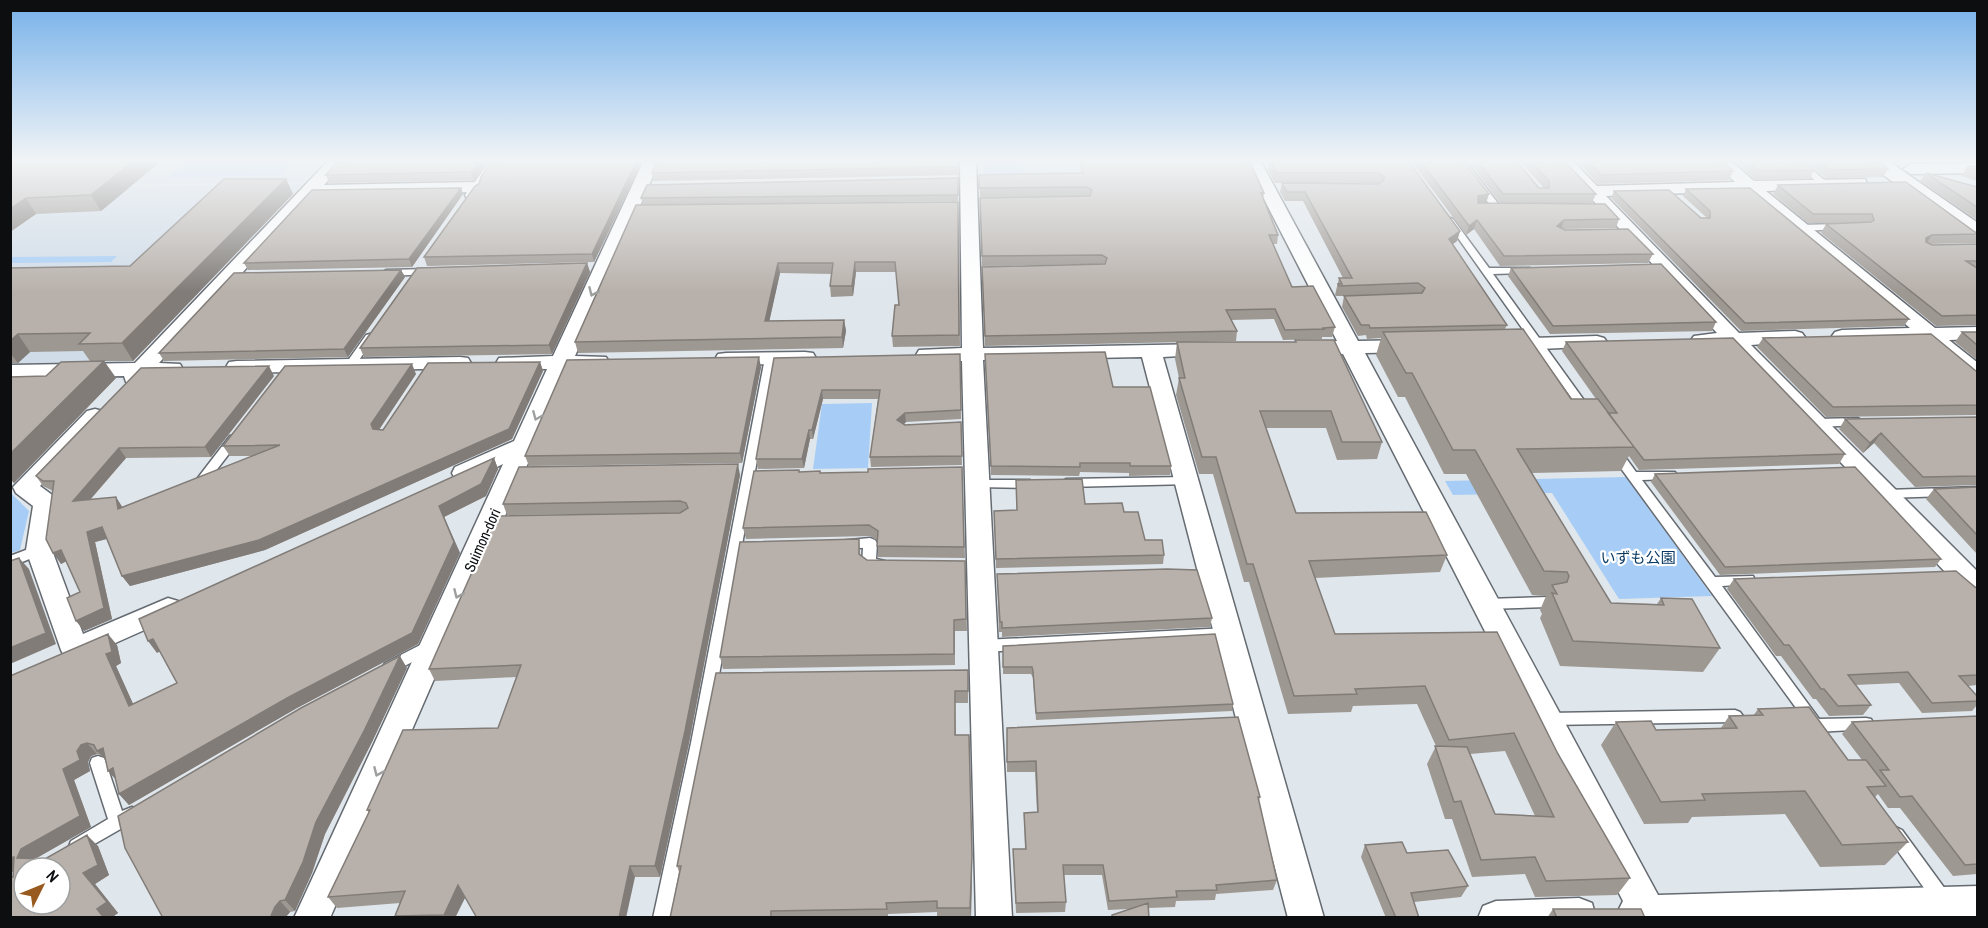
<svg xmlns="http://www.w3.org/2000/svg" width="1988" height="928" viewBox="0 0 1988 928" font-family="'Archivo Narrow','Noto Sans JP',sans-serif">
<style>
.built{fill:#d0dce8}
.green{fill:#a7cdf6}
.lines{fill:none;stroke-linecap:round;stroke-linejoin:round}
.service-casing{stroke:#656b71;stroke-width:3}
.minor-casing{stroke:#656b71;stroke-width:3}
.tertiary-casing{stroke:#656b71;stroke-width:3}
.service{fill:#fff;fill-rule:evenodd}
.minor{fill:#fff;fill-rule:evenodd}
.tertiary{fill:#fff;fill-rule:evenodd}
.wall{fill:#9e9893;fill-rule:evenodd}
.shaded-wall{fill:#817c78}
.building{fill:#b8b1ab;stroke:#817c78;stroke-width:1.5;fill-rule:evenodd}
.oneway{stroke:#9e9f9f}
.labels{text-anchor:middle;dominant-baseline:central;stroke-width:4.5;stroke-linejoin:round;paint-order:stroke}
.street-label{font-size:15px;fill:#0c0e10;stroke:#fff}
.park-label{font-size:15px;fill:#083963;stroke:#fff}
</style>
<rect width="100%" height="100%" fill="#dfe6ec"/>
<path class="built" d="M35,162H321L302,182L11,187L10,179Z
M977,162H1178L1110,178L978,180Z
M302,184L126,365L11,367L10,189Z"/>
<path class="green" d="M186,162H294L281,175L168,178Z
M984,162H1101V165L1025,167L1026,176H985Z
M117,256L111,262L11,263V257Z
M872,403L868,468L813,469L822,404Z
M1626,477L1712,596L1619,599L1552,493L1453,495L1445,481Z
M10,492L29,511L20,550L11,553Z"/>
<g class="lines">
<defs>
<path id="service" d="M489,162H497L472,197H466L465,195Z
M1457,162H1466L1500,206V210H1494Z
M1793,162H1803L1829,184L1822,186Z
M1450,218L1453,219L1489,268H1530L1532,270L1527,273L1493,274L1591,410L1593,412L1591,414H1583L1446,221Z
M1838,224L1841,225V229L1801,231L1797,228L1801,225Z
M429,269L432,270V274L386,276L381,273L386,270Z
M370,334L375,337L355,366H347L346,364L347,362L366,335Z
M770,355L775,358L707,743L671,918H653L691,743L765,358Z
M1858,418L1864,422L1862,425L1817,427L1811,423L1817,419Z
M234,435L238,436L240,439L238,442L205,485H197L195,482L197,479L230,436Z
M1616,449L1620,450L1636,472H1675L1677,475L1671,479L1642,480L1715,577L1753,576L1755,580L1753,584L1722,586L1819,719L1866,718L1871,719L1874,724L1871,729L1816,732L1811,731L1809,724L1807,723L1612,456L1610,453Z
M1187,477L1191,478L1193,481L1191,484L1066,487L1060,483L1066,479Z
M979,480H1030L1036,484L1030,488L975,487L973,484L975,481Z
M1978,487V495L1886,498L1880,494L1886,490Z
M870,538L875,540L877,543L876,559L885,561L887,564L885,567H864L862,564L863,548L839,547L837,544L839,541Z
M39,545L44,547L46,550L44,553L10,567V556Z
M1548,597L1553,598L1555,602L1553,606L1548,607L1486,609L1481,608L1479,604L1481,600L1486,599Z
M1228,628L1233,629L1235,633L1233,637L1228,638L984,652L979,650L977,646L979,642L984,640Z
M430,640L435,642L437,646L435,650L395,671L390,673L385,671L383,667L385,663Z
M1735,710L1740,712L1743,716L1740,720L1735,722L1548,725L1543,723L1540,719L1543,715L1548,713Z
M98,756L104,758L106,763L122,811L132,807L138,809L140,814L138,819L77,854L71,851L69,846L71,841L108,819L90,763L92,758Z
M1896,827L1902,830L1948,893L1951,899L1948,905L1942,907L1936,905L1890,840L1888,835L1890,830Z"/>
<path id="minor" d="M327,162H344L324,185L474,182L480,183L482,187L480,191L474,192L314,195L159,363L180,364L183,369L180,374L147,376C140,383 136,384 126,382L124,376L10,378V365L135,363Z
M643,162H659L575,356L606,357L609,362L606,367L569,369L330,918H294L503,464L473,479L464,481L455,479L452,473L455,467L514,441L547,369L499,368L496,363L499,358L553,356Z
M960,162H976L983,348L1207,344L1214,346L1218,350L1214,354L1163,357L1324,918H1288L1142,357L983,360L1012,918H976L962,361L919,360L916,355L919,350L962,348Z
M1245,162H1261L1358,341L1411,340L1418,342L1421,346L1418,350L1411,352L1365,353L1658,895L1978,886V918H1619L1617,913L1623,901L1343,354L1298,352L1294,348L1298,344L1337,341Z
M1557,162H1574L1597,186L1735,182L1713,162H1732L1754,181L1865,179L1867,183L1865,187L1859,188L1766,191L1935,328L1978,327V339L1949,340L1978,363V380L1970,379L1925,340L1842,342L1835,340L1832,336L1835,332L1842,330L1910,328L1746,191L1606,196L1739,333L1795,331L1802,333L1805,337L1802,341L1751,345L1978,572V599L1968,596L1729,345L1694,344L1691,340L1694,336L1717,333Z
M1978,163V173L1911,174L1903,169L1911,164Z
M1597,336L1604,338L1607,342L1604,346L1500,351L1493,349L1490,345L1493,341L1500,339Z
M805,352L813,353L816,358L813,363L726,365L718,364L715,359L718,354L726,353Z
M460,357L468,358L471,363L468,368L237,373L229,372L226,367L229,362L237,361Z
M95,409L103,411L106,416L103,421L40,486L55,497L58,503L52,550L83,634L168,598L178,601L182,608L178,615L75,661L65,658L61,650L26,550L33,506L16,493L13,487L87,411Z
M1579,898L1592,903L1596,918H1478L1483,906L1496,901Z"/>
<path id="tertiary" d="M1866,162H1890L1978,223V241L1970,239Z"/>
</defs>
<use href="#service" class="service-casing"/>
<use href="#minor" class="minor-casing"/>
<use href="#tertiary" class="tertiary-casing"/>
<use href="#service" class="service"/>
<use href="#minor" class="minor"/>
<use href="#tertiary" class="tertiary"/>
</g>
<path class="wall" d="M10,162H160L101,211L36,214L10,232Z
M486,162L474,180L329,183L326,175Z
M491,162H642L594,262L427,266L424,257L479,184Z
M958,162V175L653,181L652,173Z
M1080,162H1250L1264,193L1263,199L1278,235L1277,244H1273L1292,287L1335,327L1332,337H1322V339L1283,340L1274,319L1231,320L1237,331L1236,341L985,346L982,267L1101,264L982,266L980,198L1087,197L1086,196L980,197L979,175L1081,173Z
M1269,162H1409L1460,231L1457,241L1453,244L1507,325L1505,329L1571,399H1596L1562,351L1566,342L1845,454L1839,464L1639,470L1629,456L1621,471L1532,473L1611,603L1657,604L1661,598L1720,648L1703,672L1560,666L1540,618L1542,614L1540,610L1546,596L1532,595L1466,474H1444L1405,397H1398L1376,355L1381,338L1367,339L1366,335L1358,336L1342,307L1344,296H1352H1336L1335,295L1339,278H1343L1303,201H1285L1280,192L1282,183L1377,184L1376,183H1275L1268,170Z
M1412,162H1464L1486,203L1619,219L1616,228L1562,229L1565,230L1653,254L1648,263L1500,266L1474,229L1466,235Z
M1469,162H1517L1539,188H1544L1521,162H1565L1596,194L1592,203H1500Z
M1578,162H1723L1733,171L1729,180L1598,184Z
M1736,162H1805L1814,170L1810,179L1756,180Z
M1807,162H1879L1888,169L1883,177L1826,178Z
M1977,166V181L1962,176L1967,167Z
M1926,173L1977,187V220L1920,181Z
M958,178V201L643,205L641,198Z
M286,179L293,194L133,361H104L116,378L14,483L10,479V377L46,376L90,361L83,351L30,352L18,363H10V268L130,266Z
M1778,185L1977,233V240L1976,243L1929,244L1932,245L1977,244V325L1936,326L1821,233L1826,224L1854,223H1808L1773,194Z
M461,188L463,194L412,267L248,270L244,263Z
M1686,189L1909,319L1904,326L1741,331L1611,198L1614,191L1701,218H1707L1683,196Z
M958,202L960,346L893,347L892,336L899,305L896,272H856L853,296L831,297L830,286L832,274L780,273L769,321L844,320L846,331L843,348L578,353L575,342L636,205Z
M587,263L590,272L552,354L364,357L360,348Z
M1511,268L1716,322L1712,331L1550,334L1508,276Z
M401,270L405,277L348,357L164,361L159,353Z
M1962,332H1977V360L1955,342Z
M1763,338L1977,371V415L1826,417L1757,347Z
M1295,340L1382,442L1377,459L1337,460L1326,428H1266L1296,513L1447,555L1440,572L1315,578L1335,634L1558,754L1630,878L1617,895L1535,897L1525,874L1472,877L1452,819H1445L1427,764L1436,746L1417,704L1353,706L1351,712L1288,714L1249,582H1244L1213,474H1199L1176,395L1179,378L1175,359L1177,342H1295ZM1505,751L1535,816L1495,814L1470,754Z
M960,354L961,419L906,422L904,424L905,425L961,422L962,465L871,467L870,457L878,399H823L813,439H810L804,468L758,469L756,459L774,358Z
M540,362L543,371L512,439L265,550L130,586L122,576L107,539L95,542L112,619L84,631L80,592L66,561L61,564L53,491L43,486L36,476L274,376L211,457L126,458L91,499L123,507L253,456H230L223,446L416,374L379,430H383Z
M985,363L1113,387L1171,466L1170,475L1129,476V473L1080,472L1079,476L991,475Z
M761,367L742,463L529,466L525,456Z
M1977,417V485L1915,487L1874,443L1863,453L1839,429L1845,419Z
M494,458L498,469L486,496L444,517L460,553L418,644L297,708L129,805L119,794L116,779L108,771L105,759L101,755L97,754L91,756L88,762L90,771L74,780L91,827L35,859H45L98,846L109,875L95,884L118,913L111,918H10L13,872H10V676L117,645L121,663L116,666L133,704L177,683L160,651L157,653Z
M962,467L965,558L878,557V541L870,536L746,539L743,528L799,472L821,473L868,472Z
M1655,474L1941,559L1935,567L1720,575L1651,482Z
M740,475L689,743L660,877H635L465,897L455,918H396L395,916L400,903L337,908L328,897L369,813L367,810L498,728L516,677L435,681L429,669L681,513L507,515L503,504Z
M1016,480L1085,504L1124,512L1145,540L1164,555L1163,564L996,568L994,511L1017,510Z
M1977,487V554L1926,499L1934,489Z
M859,539L860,555L867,560L965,561L967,631H955V665L723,669L720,657Z
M997,574L1212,618L1210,627L1002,637V632H999Z
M1734,579L1977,588V685L1968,686L1977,696V705L1972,711L1922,713L1899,683L1855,685L1871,705L1863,715L1829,716L1816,699H1813L1781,656H1776L1727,589Z
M1003,646L1233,704L1232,711L1036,720L1033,678L1031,674H1003Z
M407,668L372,742L325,834L312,873L295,911L290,912L285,918H163Z
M968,670V703H955L956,735L972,867L971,918H937V912L888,914V918H670L679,872L677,866Z
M1758,709L1848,760H1862L1842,734L1852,722L1977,716V874L1953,876L1900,808H1888L1878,794L1875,797L1908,842L1885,865L1820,867L1785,814L1692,817L1688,823L1644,824L1601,745L1616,722L1656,730L1721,728L1729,716H1753Z
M1007,728L1260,797L1259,800L1277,880L1273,890L1216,894L1215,900L1176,901L1175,907L1148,908L1149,918H1111L1112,915L1129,909L1108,910L1102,875H1064L1066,902L1065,912L1016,913L1013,849H1025L1024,813L1037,812L1035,772H1007Z
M1365,845L1407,853L1468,886L1461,897L1414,902L1419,918H1386L1361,857Z
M1553,909L1645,918H1547Z"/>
<path class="shaded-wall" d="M132,162H160L101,211L91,195Z
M478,162H486L474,180L471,172Z
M636,162H642L594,262L592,254Z
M286,179L293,194L133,361L122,343Z
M461,188L463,194L412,267L409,259Z
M1489,194L1486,203L1475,204L1478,196Z
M26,198L36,214L10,232V209Z
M1477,220L1474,229L1466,235L1469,226Z
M1564,220L1561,229L1557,226Z
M1460,231L1457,241L1446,249L1449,239Z
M1932,235L1926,244V238Z
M855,262L856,272L853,296L852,286Z
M587,263L590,272L552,354L549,345Z
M778,263L780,273L767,332L765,321Z
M401,270L405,277L348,357L344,349Z
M844,320L846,331L843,348L842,337Z
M18,334L30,352L18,363L10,353V341Z
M759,357L761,367L742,463L740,453Z
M104,361L116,378L14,483L10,478V454Z
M540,362L543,371L512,439L265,550L130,586L122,576Z
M412,364L416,374L376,434L378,439L371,424Z
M269,366L274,376L211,457L205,447Z
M822,390L823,399L813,439L812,430Z
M905,413L906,422L898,429L897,420Z
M809,430L810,439L804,468L802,459Z
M1881,433L1874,443L1863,453L1870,443Z
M119,448L126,458L80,511L73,501Z
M494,458L498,469L486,496L444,517L460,553L418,644L297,708L129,805L119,794L439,506Z
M738,464L740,475L689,743L660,877L655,866Z
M116,497L123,508L118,509Z
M102,527L110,538L95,542L112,619L84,631L76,621L87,532Z
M61,550L69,560L61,564L53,553Z
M19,558L29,569L56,644L10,664V648Z
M108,634L117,645L121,663L116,666L139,717L129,706L106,654Z
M153,639L162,650L157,653L148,641Z
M400,656L407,668L372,742L325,834L312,873L295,911L285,900L316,822Z
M87,743L97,754L91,756L88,762L90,771L74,780L91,827L33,860L17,858L63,769L77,751L81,745Z
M103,748L108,762L97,751Z
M113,768L118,782L108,771Z
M87,835L98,846L109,875L95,884L118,913L111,918H104L97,909L83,873Z
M972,855V867L971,918L970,908Z
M14,857L26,868L10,872V858Z
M630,866L635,877L626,918H619Z
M458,885L466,896L455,918H446L444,915Z
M280,901L290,912L285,918H270L275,907Z"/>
<path class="building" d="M10,162H132L91,195L26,198L10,209Z
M337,162H478L471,172L326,175Z
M491,162H636L592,254L424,257L475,186L479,184L481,177Z
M656,162H958V167L652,173Z
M1081,162H1250L1264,193H1261L1278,235H1269L1292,287L1313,286L1335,327L1323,328L1324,329L1285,330L1275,309L1226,310L1237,331L985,336L982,267L1105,264L1107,258L1102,255L982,256L980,198L1090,196L1092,190L1087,187L979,188V175L1083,173Z
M1271,162H1409L1460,231L1449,239L1507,325L1370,328L1369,325H1361L1344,296L1422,293L1425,288L1418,283L1339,286L1338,284H1342L1339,278H1352L1305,192H1287L1282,183L1378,184L1384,180V177L1378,173H1277Z
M1421,162H1464L1489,194L1478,196V203L1605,204L1619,219L1564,220L1557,226L1565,230L1628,229L1653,254L1504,256L1477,220L1469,226Z
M1478,162H1517L1539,188H1549V181L1532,162H1565L1596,194H1503Z
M1589,162H1723L1733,171L1601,175Z
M1750,162H1805L1814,170L1760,171Z
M1822,162H1879L1888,169L1830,170Z
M1977,166V170L1967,167Z
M1926,173L1977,187V207Z
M958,178V195L641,198L647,185Z
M224,179H286L122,343L79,344L90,333L18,334L10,341V268L130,266Z
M1906,182L1975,232L1977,233V234L1932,235L1926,238V242L1932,245L1977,244V261H1966L1977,268V315L1942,316L1826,224L1871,222L1874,220L1872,214H1813L1778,185Z
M461,188L409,259L244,263L312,190Z
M1750,188L1909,319L1745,323L1614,191L1669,190L1701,218H1710V211L1686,189Z
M958,202L959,335L892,336L895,305H899L895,262H855L852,286H830L833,263H778L765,321L844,320L842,337L575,342L636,205Z
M587,263L549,345L360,348L417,268Z
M1661,264L1716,322L1553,326L1511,268Z
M401,270L344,349L159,353L234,273Z
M1523,329L1571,399H1598L1634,447L1517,449L1611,603L1664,605L1661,598L1692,599L1720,648L1573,641L1552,593L1557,594L1552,585L1567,582L1569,576L1567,572L1544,571L1475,450H1453L1412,373H1406L1383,332Z
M1962,332H1977V345Z
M1931,334L1976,371H1977V405L1833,407L1763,338Z
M1733,338L1845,454L1644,460L1608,413H1617L1566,342Z
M1295,340H1334L1382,442H1342L1331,411H1260L1296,513L1426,512L1447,555L1309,561L1335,634L1497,632L1558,754L1630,878L1546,881L1535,857L1481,860L1461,801L1454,802L1435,746L1467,747L1495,814L1554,817L1514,733L1449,740L1425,686L1355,689L1357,694L1294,696L1253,564H1247L1216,457H1202L1179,378H1185L1177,342H1296Z
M1105,352L1113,387H1150L1171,466H1130V463H1080V467L991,466L985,354Z
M960,354L961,410L905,413L897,420L905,425L961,422L962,456L870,457L880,390H822L812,430H809L802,459H756L774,358Z
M759,357L740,453L525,456L567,360Z
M104,361L10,454V377L46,376L61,362Z
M540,362L509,429L259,540L122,576L102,527L87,532L104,608L76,621L67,598L80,592L61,550L53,553L46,539L54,481H43L36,476L141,368L269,366L205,447L119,448L73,501L116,497L118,509L280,445L223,446L285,366L412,364L371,424L373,429L383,430L428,363Z
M1977,417V476L1923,477L1881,433L1870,443L1845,419Z
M494,458L481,484L439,506L454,542L412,633L289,697L119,794L113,768L108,771L103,748L97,751L94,745L87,743L81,745L77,751L80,760L63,769L80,816L21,849L17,858L45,859L87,835L98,865L83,873L107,902L97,909L104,918H10V878L13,877L14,857L10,858V676L108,634L112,652L106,654L129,706L177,683L153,639L148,641L139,619ZM24,868H60V904H24Z
M738,464L685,731L655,866H630L619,918H477L458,885L444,915L395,916L405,891L328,897L370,810H367L403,730L498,728L521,665L429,669L497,516L680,513L688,508L686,503L680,501L503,504L519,467Z
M962,467L964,547L877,546L878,531L869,525L743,528L754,471L799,470V472L820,471V473L868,472V469Z
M1855,467L1941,559L1725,567L1655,474Z
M1082,479L1085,504L1122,503L1124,512H1138L1145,540H1162L1164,555L996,559L994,511L1017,510L1016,480Z
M1977,487V535L1934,489Z
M859,539V554L867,560L965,561L966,619L954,620V654L720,657L740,542Z
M19,558L46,633L10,648V561Z
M1167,569L1197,570L1212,618L1002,628V622H1000L997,574Z
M1956,571L1975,587L1977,588V675L1959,676L1977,696V701L1932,703L1908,672L1848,675L1871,705L1838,706L1824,689H1821L1789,645H1784L1734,579Z
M1215,634L1233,704L1036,713L1033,671L1032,667H1003V646Z
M400,656L364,731L316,822L303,862L285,900L280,901L275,907L270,918H163L125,848L118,816L301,708Z
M968,670V691H955V735H969L972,855L970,908H937V901L886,903L887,909L771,911V918H670L681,866H677L716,673Z
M1809,707L1848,760H1866L1886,786L1867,787L1908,842L1842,845L1805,791L1702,794L1705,800L1661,802L1616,722L1651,721L1656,730L1737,728L1729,716L1763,715L1758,709Z
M1977,716V864L1965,865L1912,796L1900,797L1880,770H1889L1852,722Z
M1238,717L1260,797H1258L1277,880L1216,885L1217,890L1176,891L1177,897L1109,901L1103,865H1063L1066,902L1016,903L1013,849H1026L1024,813L1038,812L1036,761L1007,762V728Z
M1402,842L1407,853L1448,850L1468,886L1411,893L1419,918H1396L1365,845Z
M1148,903L1149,918H1112V915Z
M1553,909H1641L1645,918H1557Z"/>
<defs><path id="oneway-chevron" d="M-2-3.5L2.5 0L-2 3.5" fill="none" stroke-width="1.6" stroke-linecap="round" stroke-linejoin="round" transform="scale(1.5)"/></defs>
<g class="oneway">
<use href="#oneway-chevron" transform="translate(593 292) rotate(114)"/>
<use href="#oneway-chevron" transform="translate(537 416) rotate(113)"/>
<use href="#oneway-chevron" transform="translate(458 594) rotate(114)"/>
<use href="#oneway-chevron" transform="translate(378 772) rotate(114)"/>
</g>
<linearGradient id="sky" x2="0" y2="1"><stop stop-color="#76b1ea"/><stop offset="0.55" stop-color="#f1f4f6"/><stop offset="1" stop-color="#f1f4f6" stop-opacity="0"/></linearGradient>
<rect width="1988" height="292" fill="url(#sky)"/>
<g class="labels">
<g class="street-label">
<text transform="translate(482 540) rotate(-66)">Suimon-dori</text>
</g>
<g class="park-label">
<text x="1638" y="557">いずも公園</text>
</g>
</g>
<rect width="1988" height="928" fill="none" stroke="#0c0e10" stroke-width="24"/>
<g transform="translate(42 886) rotate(47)"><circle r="28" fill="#ffffff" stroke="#9e9f9f" stroke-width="1.5"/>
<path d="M0-4.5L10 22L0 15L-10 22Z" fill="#985a1f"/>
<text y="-9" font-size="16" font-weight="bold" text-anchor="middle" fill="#0c0e10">N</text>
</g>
</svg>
